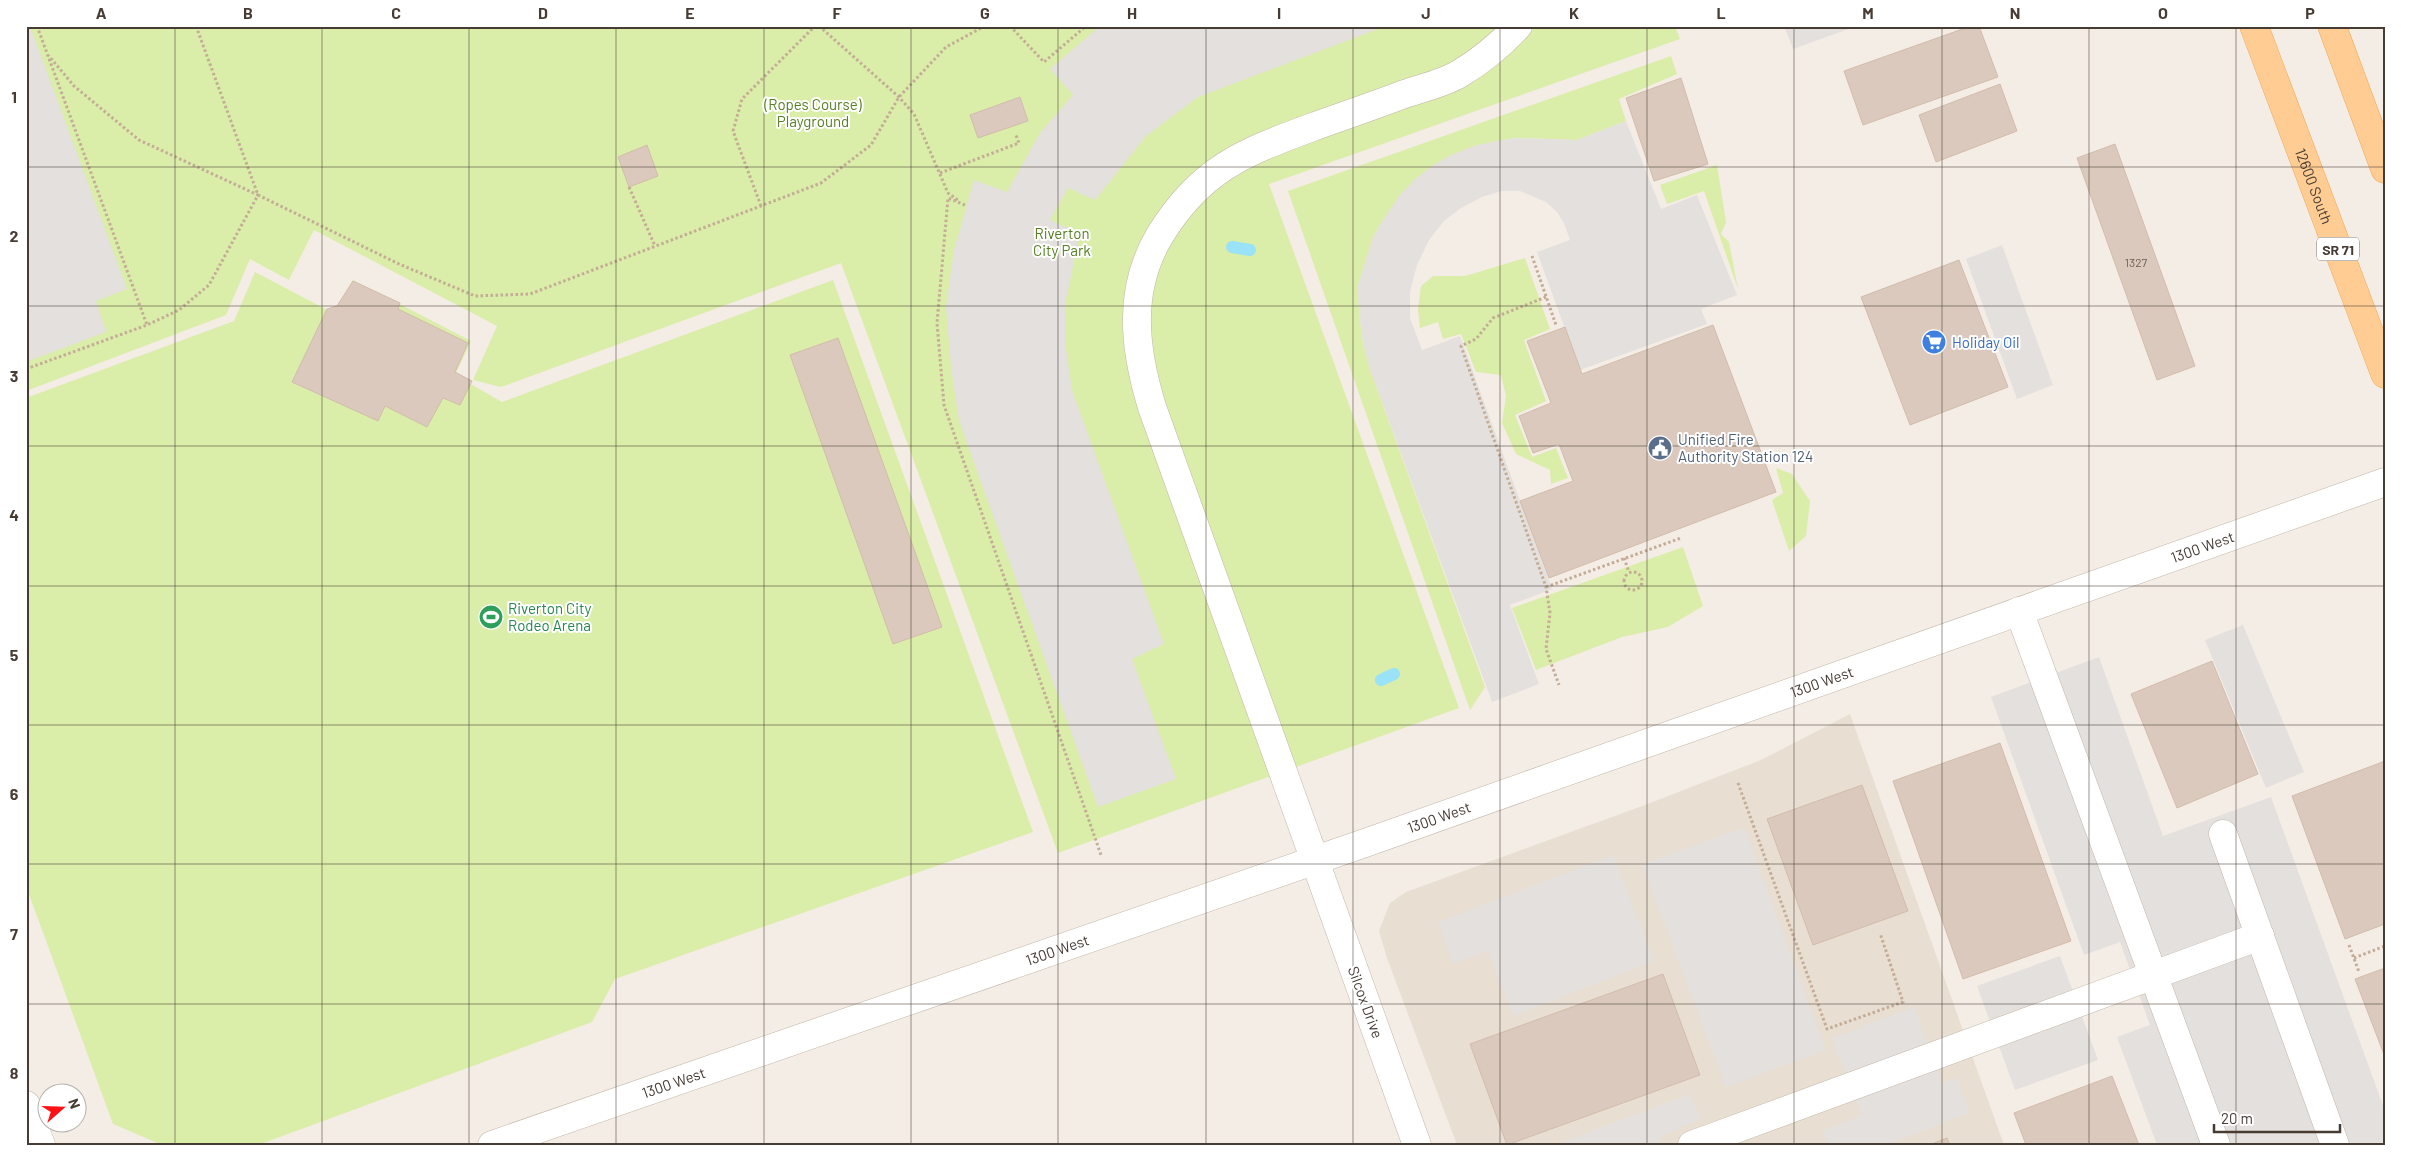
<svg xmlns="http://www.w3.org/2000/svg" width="2411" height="1171" viewBox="0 0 2411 1171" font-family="Barlow,sans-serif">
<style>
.residential{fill:#e9ded2}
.green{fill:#daeda9}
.parking{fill:#e4e0dd}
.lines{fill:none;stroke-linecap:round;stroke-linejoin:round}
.stream{stroke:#9ae2f8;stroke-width:12}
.building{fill:#dac9bc;stroke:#d3bcab}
.minor-casing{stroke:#c4b6a9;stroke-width:29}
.major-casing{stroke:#f0a756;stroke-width:29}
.path{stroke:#c4ac96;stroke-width:3;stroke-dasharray:2.5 2.5;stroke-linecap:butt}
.minor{stroke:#fff;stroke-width:28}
.major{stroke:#ffcd93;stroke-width:28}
.grid{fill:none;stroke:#473c34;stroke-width:1;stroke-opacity:0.55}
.labels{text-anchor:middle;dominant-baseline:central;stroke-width:4;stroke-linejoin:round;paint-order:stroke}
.number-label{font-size:12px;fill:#6c5f56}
.shield{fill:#fff;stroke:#7e7671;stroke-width:1}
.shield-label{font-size:14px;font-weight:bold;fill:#473c34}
.park-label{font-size:15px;fill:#557f21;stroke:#fff}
.street-label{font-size:15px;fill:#473c34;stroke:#fff}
.shop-label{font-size:15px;fill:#366cbe;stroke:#fff;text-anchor:start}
.service-label{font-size:15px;fill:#4e5e75;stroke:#fff;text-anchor:start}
.leisure-label{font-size:15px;fill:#27864d;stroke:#fff;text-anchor:start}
.neatline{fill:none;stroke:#473c34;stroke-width:2}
.grid-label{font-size:16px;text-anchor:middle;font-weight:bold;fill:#473c34}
</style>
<rect width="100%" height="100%" fill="#f4ede5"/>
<path class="residential" d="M1850,714L2004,1145H1457L1387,958L1379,931L1390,903L1406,892L1645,805L1761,760Z"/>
<path class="green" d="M26,26H1675L1680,39L1269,184L1459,708L1058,853L841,263L501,387L473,380L497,326L314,230L289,280L250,259L226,315L26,391Z
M1671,56L1677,74L1619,99L1626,121L1577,140L1514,138L1478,145L1449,156L1385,217L1373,237L1358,286L1359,313L1363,343L1370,369L1485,687L1470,710L1288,191Z
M1717,165L1726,222L1721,234L1729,242L1738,289L1704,191L1667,204L1660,185Z
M1525,258L1550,329L1524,340L1546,401L1515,415L1532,457L1556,448L1568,478L1551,484L1550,470L1516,454L1502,423L1506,396L1501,375L1476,372L1461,334L1443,339L1438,322L1420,328L1418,309L1421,286L1433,276H1465Z
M255,272L333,313L353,280L471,341L455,375L502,402L833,280L1033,832L615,979L592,1022L258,1145H162L113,1124L26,886V398L234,321Z
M1776,468L1792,474L1810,501L1806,536L1789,551L1772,500L1783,493Z
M1683,547L1703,606L1668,627L1622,637L1536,670L1512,608Z"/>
<path class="parking" d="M26,26H30L127,289L96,301L106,332L26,362Z
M1100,26H1386L1198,97L1146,136L1095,200L1068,188L1050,220L1080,234L1066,299L1065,342L1072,390L1164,644L1132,659L1176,779L1098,807L959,421L951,367L946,307L954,250L974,180L1007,192L1040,133L1073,95L1050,69Z
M1784,26H1857L1793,49Z
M1626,121L1661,209L1697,195L1737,295L1701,309L1707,324L1580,370L1537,252L1570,240L1564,223L1557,212L1546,202L1520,191H1502L1482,197L1461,208L1444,221L1429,240L1417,265L1410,292V318L1422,350L1460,336L1552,589L1510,605L1539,684L1492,702L1370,369L1363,343L1359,313L1358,285L1373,237L1385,217L1399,196L1415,179L1432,166L1449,156L1477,145L1514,138L1577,140Z
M2002,245L2053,385L2017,399L1966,259Z
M2243,625L2304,772L2266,788L2205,640Z
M2099,657L2163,836L2271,797L2385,1111V1145H2157L2117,1037L2150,1025L2120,942L2084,955L1991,697Z
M1744,828L1825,1050L1726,1087L1642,864Z
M1613,855L1654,961L1513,1016L1488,951L1453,964L1438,922Z
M2060,956L2098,1060L2015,1090L1977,986Z
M1914,1007L1942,1083L1957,1078L1969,1113L1886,1145H1828L1822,1131L1862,1115L1832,1038Z
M1690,1094L1700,1119L1659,1137L1661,1145H1554Z"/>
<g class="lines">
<path class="stream" d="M1232,247L1250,250
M1381,680L1394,674"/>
</g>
<path class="building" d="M1971,26H1979L1998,77L1863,125L1844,71Z
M1681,78L1708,164L1654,181L1626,98Z
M2000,84L2017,131L1936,162L1919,115Z
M1020,97L1028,121L978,138L970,115Z
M2115,144L2195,366L2157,380L2077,158Z
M647,145L658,176L629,187L618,157Z
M1959,260L2008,387L1910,425L1861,297Z
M353,281L400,303L398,309L468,343L455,372L472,381L460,405L443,398L427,427L385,406L378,421L292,382L327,309L337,306Z
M1713,325L1776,492L1549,578L1520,501L1573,481L1559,444L1533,453L1519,416L1551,403L1527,341L1565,327L1582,374Z
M838,338L942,627L893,644L790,355Z
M2212,661L2258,774L2177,808L2131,694Z
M2000,743L2071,941L1963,979L1893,781Z
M2385,761V924L2345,939L2292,796Z
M1862,785L1908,911L1813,945L1767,819Z
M2385,968V1057L2355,979Z
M1663,974L1700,1075L1507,1145L1470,1044Z
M2112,1076L2139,1145H2026L2014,1113Z
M1947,1138L1950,1145H1929Z"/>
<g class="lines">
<defs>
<g id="minor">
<path d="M2019,611L2216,1145"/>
<path d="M2223,834L2335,1145"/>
<path d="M26,1105L41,1145"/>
<path id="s1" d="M492,1145L1365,843L2385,482"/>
<path d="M1417,1145L1152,407C1134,348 1127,290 1160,235C1200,170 1242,153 1310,128C1340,117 1370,107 1399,96C1418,89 1442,84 1459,74C1481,61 1501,44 1518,26"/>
<path d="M1692,1145L2260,936"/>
</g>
<g id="major">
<path id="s2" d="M2254,26L2385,374"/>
<path d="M2332,26L2385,169"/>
</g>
</defs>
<use href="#minor" class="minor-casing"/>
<use href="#major" class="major-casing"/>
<path class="path" d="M37,26L147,325
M196,26L258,195L399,264L475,296L530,294L821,183L871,145L899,97L946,47L985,26
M819,26L899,97L914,114L948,193L959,201
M1010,26L1044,62L1086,26
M940,173L1019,143L1016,135
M629,187L655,246
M965,205L948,198L937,323L944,405L1101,855
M761,206L733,131L742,99L815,26
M1532,256L1556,325
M1546,297L1493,318L1476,339L1461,346L1546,587L1550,613L1546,649L1559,685
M26,369L147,325L179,310L209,285L258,195L139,140L74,86L49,56
M1624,558L1629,572
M1624 581a9 9 0 1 1 18 0a9 9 0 1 1-18 0Z
M1546,587L1681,538
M1738,783L1827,1029L1903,1002L1880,933
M2349,945L2359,972
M2354,958L2385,946"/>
<use href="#minor" class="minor"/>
<use href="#major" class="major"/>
</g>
<path class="grid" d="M175,26V1145M322,26V1145M469,26V1145M616,26V1145M764,26V1145M911,26V1145M1058,26V1145M1206,26V1145M1353,26V1145M1500,26V1145M1647,26V1145M1794,26V1145M1942,26V1145M2089,26V1145M2236,26V1145M26,167H2385M26,306H2385M26,446H2385M26,586H2385M26,725H2385M26,864H2385M26,1004H2385"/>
<defs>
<symbol id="supermarket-disc" viewBox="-11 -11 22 22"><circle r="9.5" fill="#3f7fe0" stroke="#fff"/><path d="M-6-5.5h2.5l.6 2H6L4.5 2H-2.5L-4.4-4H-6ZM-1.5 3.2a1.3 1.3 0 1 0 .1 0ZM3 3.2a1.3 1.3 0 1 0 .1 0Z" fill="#fff"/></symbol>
<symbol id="civic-disc" viewBox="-11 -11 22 22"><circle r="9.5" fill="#5c6f8a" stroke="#fff"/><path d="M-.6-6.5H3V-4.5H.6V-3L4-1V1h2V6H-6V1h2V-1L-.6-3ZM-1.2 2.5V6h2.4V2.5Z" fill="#fff"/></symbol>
<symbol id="stadium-disc" viewBox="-11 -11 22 22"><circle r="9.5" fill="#2e9e5b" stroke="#fff"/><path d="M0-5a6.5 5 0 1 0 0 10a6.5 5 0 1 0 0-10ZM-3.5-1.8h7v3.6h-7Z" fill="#fff"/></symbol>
</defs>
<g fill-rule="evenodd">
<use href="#supermarket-disc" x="1920" y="328" width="28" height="28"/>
<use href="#civic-disc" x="1646" y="434" width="28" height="28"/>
<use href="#stadium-disc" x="477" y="603" width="28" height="28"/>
</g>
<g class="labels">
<g class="number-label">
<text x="2136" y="262">1327</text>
</g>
<rect class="shield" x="2317" y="237.5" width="42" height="23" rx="4"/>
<g class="shield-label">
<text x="2338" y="249">SR 71</text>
</g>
<g class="park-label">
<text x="813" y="104">(Ropes Course)<tspan x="813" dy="17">Playground</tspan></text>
<text x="1062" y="233">Riverton<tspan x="1062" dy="17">City Park</tspan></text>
</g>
<g class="street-label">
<text stroke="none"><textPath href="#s2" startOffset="171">12600 South</textPath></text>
<text stroke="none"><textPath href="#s1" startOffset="1812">1300 West</textPath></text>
<text stroke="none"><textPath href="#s1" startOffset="1408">1300 West</textPath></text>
<text stroke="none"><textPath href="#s1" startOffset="1002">1300 West</textPath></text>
<text stroke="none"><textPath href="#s1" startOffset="598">1300 West</textPath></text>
<text transform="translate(1366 1002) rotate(70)">Silcox Drive</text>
<text stroke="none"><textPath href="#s1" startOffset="192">1300 West</textPath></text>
</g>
<g class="shop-label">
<text x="1952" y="342">Holiday Oil</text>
</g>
<g class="service-label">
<text x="1678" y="439">Unified Fire<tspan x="1678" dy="17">Authority Station 124</tspan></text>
</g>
<g class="leisure-label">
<text x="508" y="608">Riverton City<tspan x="508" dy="17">Rodeo Arena</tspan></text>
</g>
</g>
<rect width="2411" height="1171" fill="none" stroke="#ffffff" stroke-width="55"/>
<g transform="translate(62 1108) rotate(70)"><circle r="24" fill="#ffffff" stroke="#b5b1ae"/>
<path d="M0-4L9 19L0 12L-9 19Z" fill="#ff1116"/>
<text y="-8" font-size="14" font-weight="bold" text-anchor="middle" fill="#473c34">N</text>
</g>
<path d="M2214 1124v8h126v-8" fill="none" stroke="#473c34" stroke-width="2.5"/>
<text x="2221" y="1124" font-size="15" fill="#473c34" stroke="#ffffff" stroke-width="4" paint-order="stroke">20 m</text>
<rect x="28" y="28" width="2356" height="1116" class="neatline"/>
<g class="grid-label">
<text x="101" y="19">A</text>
<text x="248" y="19">B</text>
<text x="396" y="19">C</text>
<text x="543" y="19">D</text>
<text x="690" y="19">E</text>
<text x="837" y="19">F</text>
<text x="985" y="19">G</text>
<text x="1132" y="19">H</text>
<text x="1279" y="19">I</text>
<text x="1426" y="19">J</text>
<text x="1574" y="19">K</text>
<text x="1721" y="19">L</text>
<text x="1868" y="19">M</text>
<text x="2015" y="19">N</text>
<text x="2163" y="19">O</text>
<text x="2310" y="19">P</text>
<text x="14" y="103">1</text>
<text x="14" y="242">2</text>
<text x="14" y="382">3</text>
<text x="14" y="521">4</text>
<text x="14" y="661">5</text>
<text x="14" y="800">6</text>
<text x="14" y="940">7</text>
<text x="14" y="1079">8</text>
</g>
</svg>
